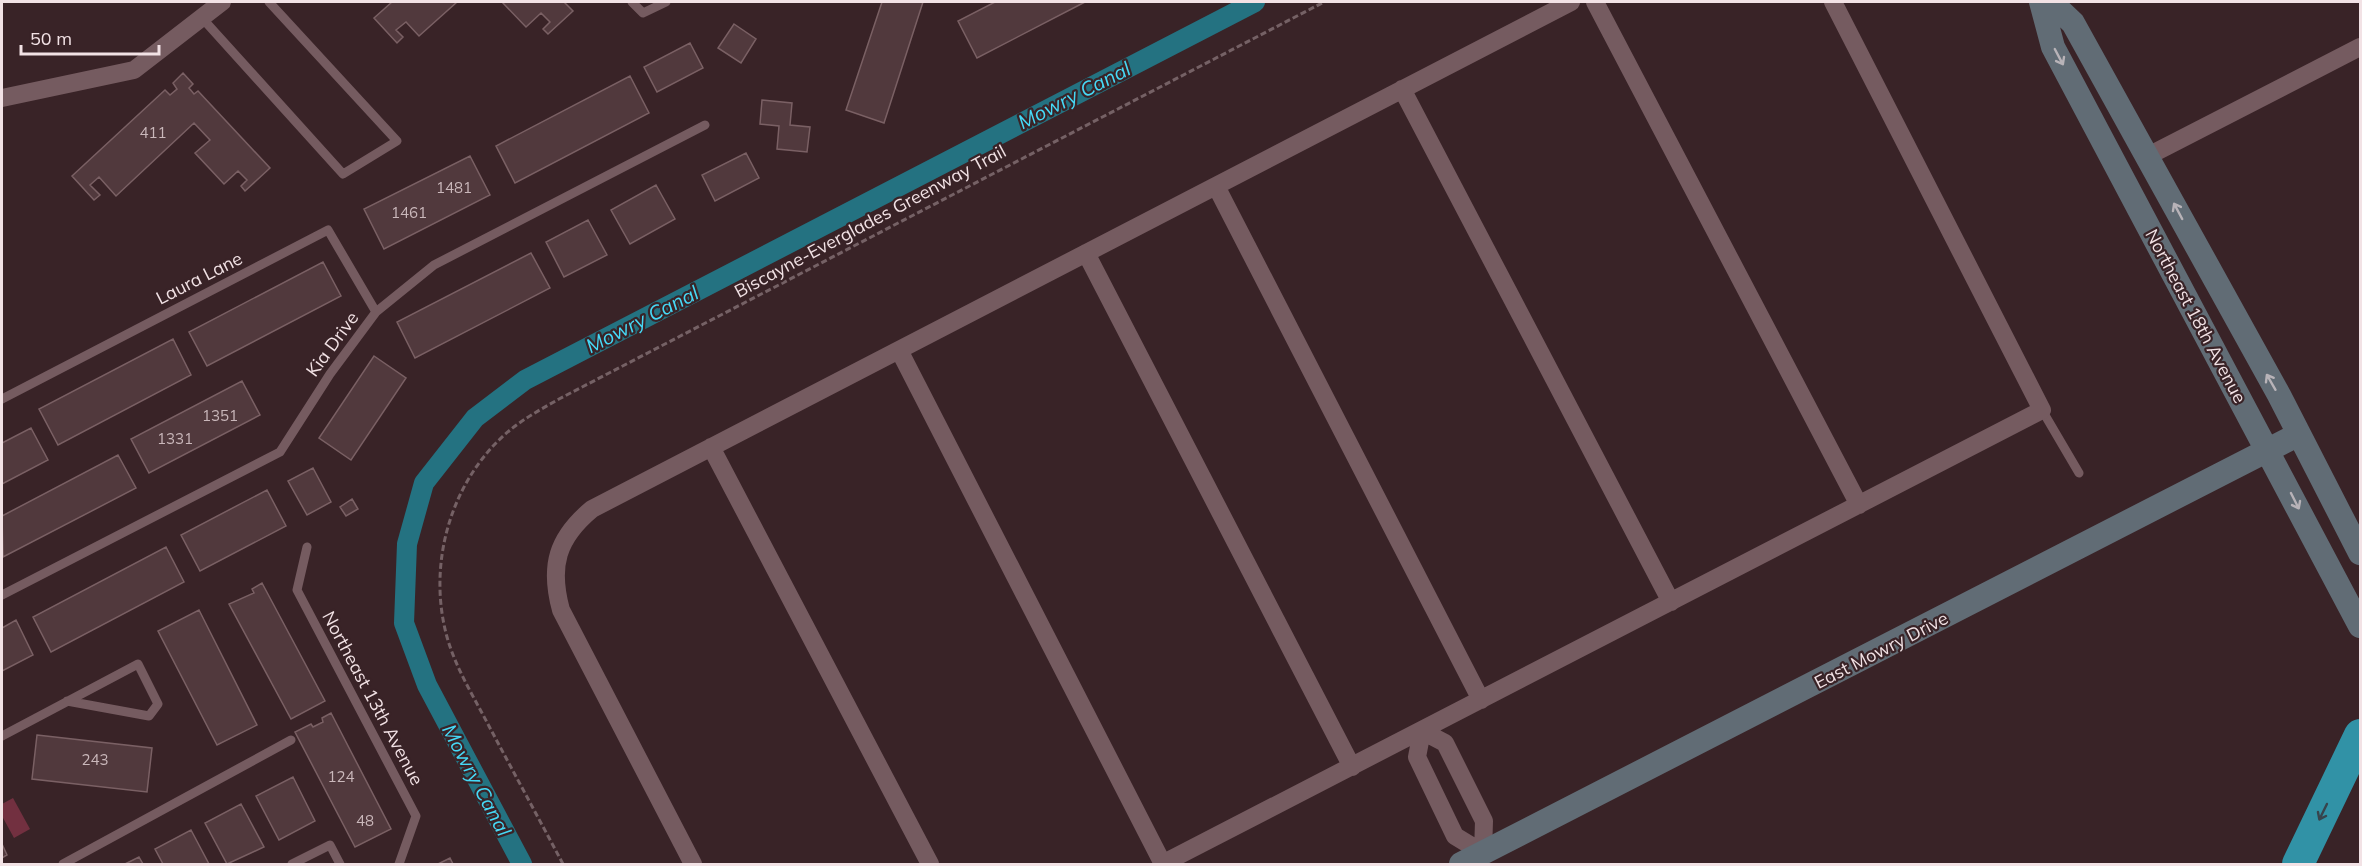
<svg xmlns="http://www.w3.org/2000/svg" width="2362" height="866" viewBox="0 0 2362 866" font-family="Mulish,sans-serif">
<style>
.green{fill:#723040}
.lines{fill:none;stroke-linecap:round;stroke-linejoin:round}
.canal{stroke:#247281;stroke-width:20}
.building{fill:#51393d;stroke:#7a6064;stroke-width:1.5}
.path{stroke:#756165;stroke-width:3;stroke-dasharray:6 3;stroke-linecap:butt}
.lane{stroke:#755b60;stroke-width:9}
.street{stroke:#755b60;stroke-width:18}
.secondary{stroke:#616c75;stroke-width:24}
.highway{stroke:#3192a6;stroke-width:32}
.oneway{stroke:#b8b3b8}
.oneway2{stroke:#37444d}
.labels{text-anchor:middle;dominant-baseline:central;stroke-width:4.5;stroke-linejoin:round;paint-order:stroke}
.number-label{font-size:15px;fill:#cab8bb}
.street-label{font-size:18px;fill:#f2e2e5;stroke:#392327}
.water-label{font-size:20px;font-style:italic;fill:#46d9f6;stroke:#392327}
</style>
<rect width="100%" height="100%" fill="#392327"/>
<path class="green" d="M13,798L30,829L14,838L2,816V804Z"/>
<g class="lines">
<path class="canal" d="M522,864L427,685L404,623L407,544L424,483L475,418L525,380L1255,2"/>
</g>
<path class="building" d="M392,2H457L419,36L406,22L396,30L403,37L397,43L374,18Z
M502,2H564L573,11L548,34L543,29L550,22L541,13L526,27Z
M882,2H923L884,123L846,110Z
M995,2H1085L977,58L958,21Z
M734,24L756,39L741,63L718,48Z
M690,43L703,68L657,92L644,67Z
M183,73L193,84L189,88L194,94L198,91L270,168L245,191L241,186L247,180L238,171L224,184L195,153L210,140L194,123L116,196L99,177L90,185L100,195L94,200L72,176L165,90L170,95L177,89L173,83Z
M630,76L649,113L515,183L496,146Z
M762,100L792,103L790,125L810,127L807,152L777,149L779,126L760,124Z
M746,153L759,178L715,201L702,175Z
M470,156L490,195L384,249L364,209Z
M656,185L675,219L630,244L611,210Z
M588,220L607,255L564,277L546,242Z
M531,253L550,288L415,358L397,322Z
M323,262L341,296L207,366L189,332Z
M173,339L191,375L58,445L39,409Z
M374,356L406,378L351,460L319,438Z
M242,381L260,415L149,473L131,439Z
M31,428L48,460L2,484V443Z
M118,455L136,488L3,557L2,516Z
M313,468L331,502L307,515L288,481Z
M267,490L286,526L200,571L181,535Z
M352,499L358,509L346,516L340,507Z
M166,547L184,582L51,652L33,617Z
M262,583L325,701L291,719L229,604L254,593L252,589Z
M199,610L257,725L217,745L158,631Z
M16,620L33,655L2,671V628Z
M331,713L391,829L355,847L295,732L311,724L313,727L323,722L322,718Z
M37,735L152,748L147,792L32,779Z
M293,777L315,821L279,840L256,796Z
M241,804L264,847L227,864L205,823Z
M191,830L209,864H163L155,849Z
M2,844L7,855L2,858Z
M139,857L143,864H125Z
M450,858L453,864H438Z"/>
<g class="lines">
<path class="path" d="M563,864C539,819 514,773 490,728C475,699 456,669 447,637C428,568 448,490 499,440C517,422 538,411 559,399L1324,2"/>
<path class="lane" d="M632,2L643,13L666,2
M202,18L343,174L397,141L269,2
M2,399L328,230L376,312
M2042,410L2079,473
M307,547L297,590L416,816L399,864
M2,595L280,452L330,374L376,312L434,265L705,125
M2,736L138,664L158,704L149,716L67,701
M63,864L291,740
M292,864L330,845L340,864"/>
<path class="street" d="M1595,2L1859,505
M1402,89L1671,602
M2,98L134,70L222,2
M2148,156L2360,47
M1216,186L1481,700
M1086,253L1352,767
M899,350L1163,864
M711,447L930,864
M1422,731L1445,743L1484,821L1483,853L1455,836L1417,757Z
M693,864L561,610C549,566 557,538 592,509L1571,2
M1162,864L2042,410L1833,2"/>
<path class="secondary" d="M2041,2L2053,47L2360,626
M2051,2L2073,23L2279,395L2360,553
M1461,864L2299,434"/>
<path class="highway" d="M2298,864L2360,735"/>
</g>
<defs><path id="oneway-shaft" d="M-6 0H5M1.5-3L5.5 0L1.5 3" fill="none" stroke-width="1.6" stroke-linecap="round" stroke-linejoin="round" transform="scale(1.5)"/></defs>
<g class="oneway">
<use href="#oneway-shaft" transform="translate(2059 57) rotate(62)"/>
<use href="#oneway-shaft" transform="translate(2178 211) rotate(-118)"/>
<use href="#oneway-shaft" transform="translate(2271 382) rotate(-120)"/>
<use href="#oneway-shaft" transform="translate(2295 501) rotate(63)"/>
</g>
<use class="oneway2" href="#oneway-shaft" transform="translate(2323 812) rotate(116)"/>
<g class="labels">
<g class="number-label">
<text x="153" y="132">411</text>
<text x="454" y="187">1481</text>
<text x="409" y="212">1461</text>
<text x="220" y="415">1351</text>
<text x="175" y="438">1331</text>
<text x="95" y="759">243</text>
<text x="341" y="776">124</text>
<text x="365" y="820">48</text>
</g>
<g class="street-label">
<text transform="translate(870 221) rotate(-28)">Biscayne-Everglades Greenway Trail</text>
<text transform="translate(199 278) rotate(-27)">Laura Lane</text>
<text transform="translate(2196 316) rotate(62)">Northeast 18th Avenue</text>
<text transform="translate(332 344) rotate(-54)">Kia Drive</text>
<text transform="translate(1881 650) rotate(-27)">East Mowry Drive</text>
<text transform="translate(373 698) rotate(62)">Northeast 13th Avenue</text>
</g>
<g class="water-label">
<text transform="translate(1074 95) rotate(-27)">Mowry Canal</text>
<text transform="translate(642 319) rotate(-27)">Mowry Canal</text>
<text transform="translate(477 780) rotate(62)">Mowry Canal</text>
</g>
</g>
<rect width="2362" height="866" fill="none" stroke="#f2e2e5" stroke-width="6"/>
<path d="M21 45v9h138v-9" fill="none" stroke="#f2e2e5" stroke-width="3"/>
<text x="30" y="45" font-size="18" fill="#f2e2e5" stroke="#392327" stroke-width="4.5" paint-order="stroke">50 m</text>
</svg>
